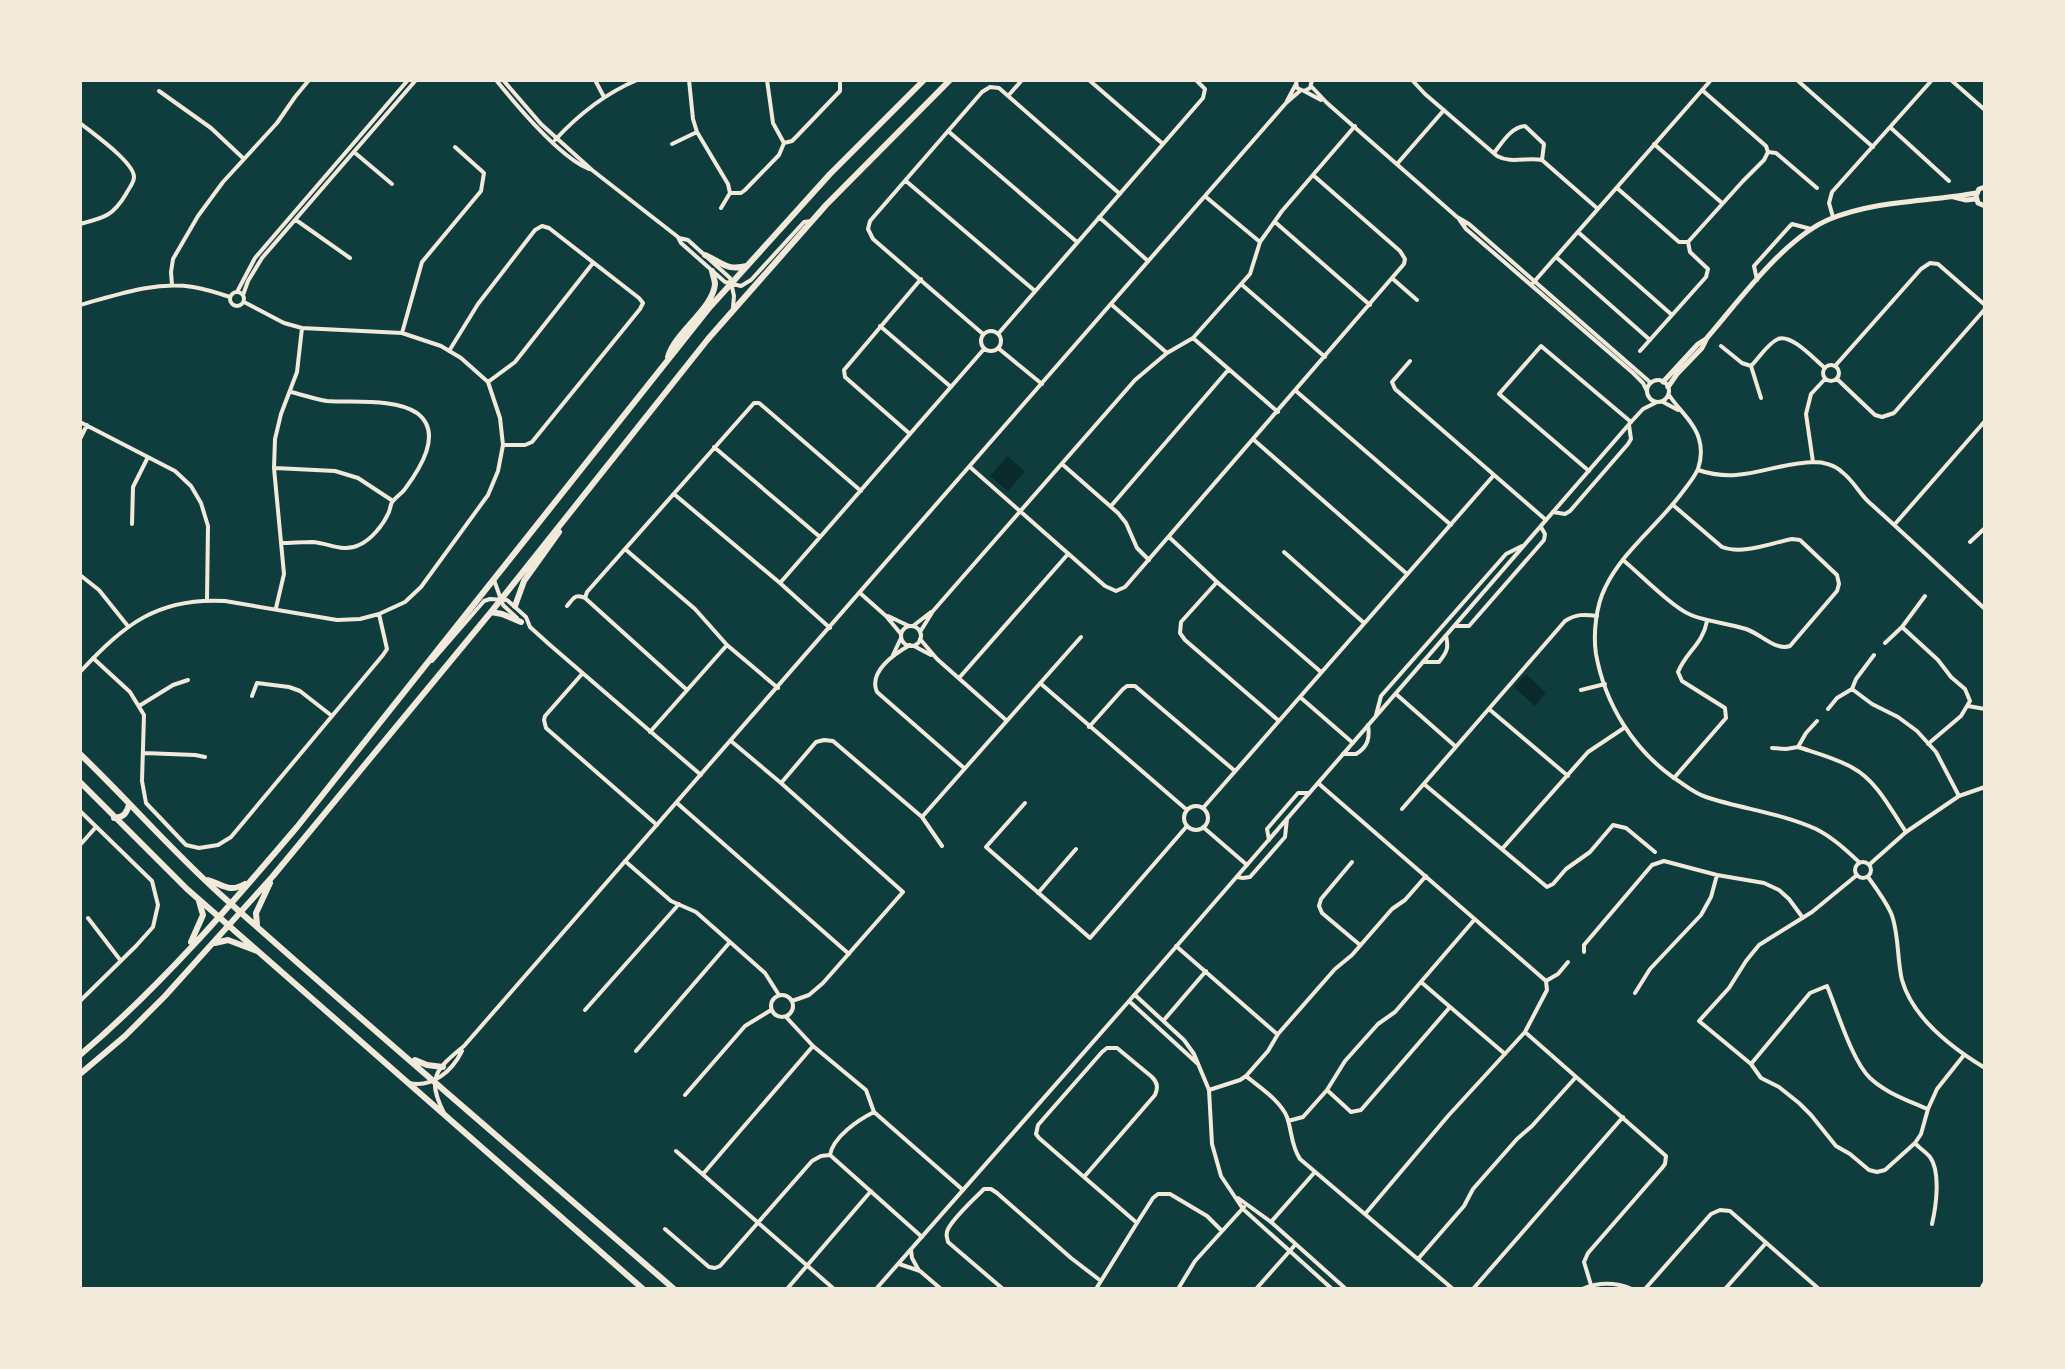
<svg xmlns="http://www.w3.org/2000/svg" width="2065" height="1369" viewBox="0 0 2065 1369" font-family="Barlow,sans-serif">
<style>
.water{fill:#0a2a2b}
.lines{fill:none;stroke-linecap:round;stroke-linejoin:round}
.minor{stroke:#f1e9da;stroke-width:4}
.tertiary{stroke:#f1e9da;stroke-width:4}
.secondary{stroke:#f1e9da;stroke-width:5}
.primary{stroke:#f1e9da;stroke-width:6}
</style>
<rect width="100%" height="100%" fill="#0f3d3e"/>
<path class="water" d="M1007,456L1025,471L1008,491L990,476Z
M1526,674L1546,693L1535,706L1514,687Z"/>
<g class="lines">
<path class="minor" d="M595,80L604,97
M689,80L693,119L697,132L728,184L730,193L721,208
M767,80L773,123L784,143
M1089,80L1163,144
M1412,80L1425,94L1497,156C1511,164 1527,157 1542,160L1598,209
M1797,80L1873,147
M1951,80L1985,110
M159,91L211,128L244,159
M1008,96L1022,80
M80,123C92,133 134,162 134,177C134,183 129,188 126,194C113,216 104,218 80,224
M1891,128L1949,181
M948,131L1077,242
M555,140C578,115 604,94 637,80
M784,143L792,141L797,136L840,91V80
M672,144L697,132
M1654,144L1722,203
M354,152L392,184
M1768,152L1776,153L1817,188
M1494,153C1502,143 1511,127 1525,126L1544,144L1542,160
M1397,164L1444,110
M906,181L1035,291
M1617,188L1679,242H1688L1743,181L1764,160L1768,152L1766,146L1702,90
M730,193H741L745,190L779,155L784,143
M1206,197L1260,242
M1099,217L1148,261
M1833,217L1829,203L1832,192L1932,80
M296,220L350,258
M1275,222L1370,305
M1578,232L1672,315
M1556,257L1650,340
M1393,279L1417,300
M1757,280L1754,266L1789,227L1792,224L1811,229
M1533,283L1711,80
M1241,284L1325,357
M172,285L171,272L173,259L198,216L223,182L277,123L295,97L309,80
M230 299a7 7 0 1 1 14 0a7 7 0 1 1-14 0Z
M237,292L255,258L408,80
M243,295L248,281L262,258L416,80
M80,305C117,295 154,281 193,287C205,289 218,293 230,297
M1112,305L1167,353
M880,326L951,387
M981 341a10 10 0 1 1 20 0a10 10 0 1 1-20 0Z
M402,333L422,262L481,191L484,173L455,147
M983,334L873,239L868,229L870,221L982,92L990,87L999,88L1120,194
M998,334L1203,98L1205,89L1196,80
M1193,338L1278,412
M1721,346L1742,363L1751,366
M998,348L1042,384
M449,351L478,304L535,230L542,226L549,228L639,298L643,303L640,309L532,442L525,445H503
M1640,351L1706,277L1708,269L1690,252L1688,242
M1410,361L1392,382L1395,389L1546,520
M1823 373a8 8 0 1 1 16 0a8 8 0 1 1-16 0Z
M1751,366C1759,358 1768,343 1778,339C1791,333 1815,360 1825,368
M1751,366L1761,398
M1835,366L1921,269L1930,263L1938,264L1985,305
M1837,379L1875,415L1882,417L1894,413L1985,309
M488,382L515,362L593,263
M1296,391L1451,525
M80,422L175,471L191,486L201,503L208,526L207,600
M910,434L845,377L844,370L921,279
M80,439L87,425
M1254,440L1407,574
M714,447L820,537
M1813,462L1806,414L1811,394L1825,379
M1062,464L1118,513L1126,523L1137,548L1149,560
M970,467L1105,586L1116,591L1125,587L1404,264L1405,259L1400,251L1313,175
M275,468L335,471L358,478L393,501
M1698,470C1742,485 1771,463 1814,462C1823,462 1835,465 1842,472C1854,481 1860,495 1871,504C1910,539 1947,574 1985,609
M1589,471L1499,394L1541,346L1631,422
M674,494L780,583L830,628
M1111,506L1229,369
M1553,512L1565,514L1570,511L1628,444L1631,439L1629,425
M132,524L133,487L148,457
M1895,524L1985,421
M1169,537L1217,582L1321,672
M1970,542L1985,528
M281,543C291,543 302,542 312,542C329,543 343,553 359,545C371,540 383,525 388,514C390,511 390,506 392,502C395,498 401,494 405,489C419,470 444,433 417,413C395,398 353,403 327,401C315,399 303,395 291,392
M625,549L695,609L727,645L778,688
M1284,552L1364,623
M1623,560C1640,574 1672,607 1691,615C1708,622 1728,623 1746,629C1761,634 1775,651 1790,646L1837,591L1839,584L1837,575L1800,540L1792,539C1771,543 1743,555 1722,547L1673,505
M80,575L99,590L127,625
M1217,582L1181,622L1180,633L1185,640L1279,721
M780,583L984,349
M860,593L886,616L901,634
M585,598L587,592L754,403H759L765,408L861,491
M585,598L687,690
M567,606C573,599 575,593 585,598
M276,608L284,574L274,468L275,439L281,414L297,372L302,328
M888,616L909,626
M913,626L931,612
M1455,626H1469L1544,540L1545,534L1541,527
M901 636a10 10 0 1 1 20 0a10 10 0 1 1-20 0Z
M1902,627L1938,660L1951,677L1965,689L1970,701L1961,716L1928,744
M920,632L933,611L1135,380L1167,353L1193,338L1250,274L1260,242L1282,211L1355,126
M920,639L937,659L1006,720
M1885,643L1902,627L1925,596
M910,645C894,654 868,672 877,692L964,768
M914,646L931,655
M893,655L901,638
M93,658L130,692L144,715L142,781L146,803L186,845L199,848L218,845L231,837L383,655L387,649L379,614
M1423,662H1439C1447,652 1449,648 1446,636
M80,672C124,625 157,597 225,601L337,620L360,619L379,614L405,602L421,587L488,495L498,471L503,445L500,418L488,382L461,358L441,346L402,333L302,328L284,323L244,302
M582,674L545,716L544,720L546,728L657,825
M959,678L1068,554
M1040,683L1187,810
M1852,689L1872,704L1898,717L1917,731L1936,752L1959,796
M1581,690L1605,684
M1396,694L1455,746
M252,696L257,683L289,687L300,691L332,716
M1300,697L1353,743
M139,706L173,685L188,680
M1968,706L1985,709
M1489,709L1568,776
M1828,709L1837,698L1852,689L1856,679L1874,655
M1376,715L1381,696L1506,554L1522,546
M1817,721L1806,733L1798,747C1816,753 1836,758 1853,768C1877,781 1891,810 1906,832
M1089,727L1123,689L1127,686H1135L1235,771
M650,732L727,645
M731,741L781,783L903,892L823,983L809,995L792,1001
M1772,748L1786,749L1798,747
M144,753L195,755L205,757
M1343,754H1356C1368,747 1370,738 1368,725
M1674,778L1726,718L1725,708L1682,681L1678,672C1686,652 1703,644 1707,621
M782,782L816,742L824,740L833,741L922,817L942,846
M1318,783L1546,981
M1424,784L1547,887L1553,884L1566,869L1590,852L1613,825L1626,828L1655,852
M677,803L849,954
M1025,803L986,847L1090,938L1187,826
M1184 818a12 12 0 1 1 24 0a12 12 0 1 1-24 0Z
M1203,808L1494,475
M1402,809L1565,621C1576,614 1584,614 1597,616
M80,811L152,881L158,905L153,927L136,946L80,1001
M922,817L1081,637
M1203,827L1247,865
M1269,840L1267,829L1298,793H1309
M80,845L96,827
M1502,849L1588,752L1624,728
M625,861L671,901L696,912L730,942L765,973L779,995
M1352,862L1321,899L1319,906L1322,913L1360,945
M1857,875L1812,912L1759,945L1746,961L1729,988L1699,1021L1751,1064L1761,1078L1779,1087L1799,1103L1811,1115L1836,1146L1850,1154L1869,1170L1877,1172L1885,1170L1915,1143L1921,1134L1928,1109L1937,1089L1964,1055
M1237,877L1243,878L1250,877L1285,837L1287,819
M1038,893L1076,849
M88,918L121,961
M1176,946L1277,1034
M1584,952V945L1652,865L1664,861L1717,875L1764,883L1779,890L1789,899L1803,918
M1546,981L1558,974L1568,962
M1421,982L1505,1054
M1635,993L1650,969L1701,915L1711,897L1717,875
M771 1006a11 11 0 1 1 22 0a11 11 0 1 1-22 0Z
M585,1010L679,904
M786,1017L813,1046L866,1090L874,1112L963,1190
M1164,1020L1206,971
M1525,1032L1547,990L1546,981
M636,1051L730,942
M1751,1064L1810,993L1827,986C1837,1010 1852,1061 1870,1078C1886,1093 1907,1100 1927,1109
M1246,1076C1259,1087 1280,1100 1287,1117C1292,1131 1291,1146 1300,1159L1453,1289
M1209,1090L1240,1080L1246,1076L1268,1051L1278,1034L1335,969L1352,955L1392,909L1405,900L1426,876
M1327,1090L1351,1112L1361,1110L1450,1007
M685,1095L745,1026L771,1010
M874,1112C858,1120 833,1137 830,1155L922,1237
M1288,1121L1303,1117L1327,1090L1345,1061L1378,1024L1395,1012L1475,919
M1915,1143C1919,1148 1926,1152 1930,1157C1941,1172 1936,1207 1932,1224
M676,1151L834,1289
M703,1174L813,1046
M1084,1177L1155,1095C1158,1088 1158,1083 1152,1077L1117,1048H1107L1102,1052L1038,1125L1036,1134L1039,1138L1137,1223
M1366,1213L1448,1116L1525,1032L1666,1156L1665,1164L1662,1168L1588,1253L1584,1262L1591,1285
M1271,1222L1314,1173
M665,1229L709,1267L715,1268L720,1266L812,1161L821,1156L830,1155
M911,1250L912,1258L918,1269
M1418,1259L1464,1206L1473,1189L1517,1139L1532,1126L1576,1077
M899,1264L920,1271L941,1289
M787,1289L871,1191
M1003,1289L948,1242C947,1236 945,1235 948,1229C954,1217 974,1199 984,1189H991L997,1193L1071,1258L1101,1281
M1096,1289L1137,1223L1153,1198L1158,1194H1170L1207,1216L1222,1231
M1178,1289L1195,1261L1244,1207
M1256,1289L1295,1245
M1473,1289L1623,1117
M1645,1289L1711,1214L1720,1210L1730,1211L1819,1289
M1725,1289L1766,1243"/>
<path class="tertiary" d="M496,80C517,106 559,157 589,169
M503,80L541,124L592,170L678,237L681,243L725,282L741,286L751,280L804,222L811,221
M1296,80L1297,88L1304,91L1310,88L1312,80
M1311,86L1327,103L1457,217L1469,224L1651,383
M1304,91L1321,100
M1287,101L1296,84
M1459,219L1466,229L1633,373L1643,383L1647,391
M679,238L688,240L730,278L734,296L733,307
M1647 391a11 11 0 1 1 22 0a11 11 0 1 1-22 0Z
M1669,395C1678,409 1695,423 1699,439C1702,449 1701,460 1698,469C1694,478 1687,486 1681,494C1657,526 1622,552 1605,588C1596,606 1593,634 1596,654C1605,704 1633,749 1674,778C1685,785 1694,793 1706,797C1742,809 1781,813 1816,829C1832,837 1846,850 1859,862
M1663,402L1678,410
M494,580L503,605L517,618
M432,661L484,601L490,599L507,600L526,617L530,627L550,645L701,775
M1855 870a8 8 0 1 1 16 0a8 8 0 1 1-16 0Z
M1870,864L1906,832L1959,796L1985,787
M1868,877C1876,888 1885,900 1891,913C1899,932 1897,960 1902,980C1913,1019 1952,1048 1985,1068
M1135,995L1184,1040L1194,1054L1209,1090L1212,1144L1221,1176L1243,1209L1332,1289
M1129,1001L1198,1064
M409,1083C433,1088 452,1071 462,1051
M444,1113C426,1078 436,1069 464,1046L1286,103L1301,90
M1238,1198L1271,1222L1346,1289
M876,1289L1129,1001L1631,422L1643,409L1657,402
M1582,1289C1599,1282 1615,1282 1632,1289
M1981,1289L1985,1282"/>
<path class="secondary" d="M1985,187L1979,189L1976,196L1978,203L1985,206
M1954,197L1966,200L1976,199
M1663,382L1698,344L1706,339C1739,301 1784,238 1830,219C1876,200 1928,202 1976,193
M1668,387L1677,374L1702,348L1706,340"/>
<path class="primary" d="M705,255C723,263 726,271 747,266
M668,357C675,332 713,309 715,284C715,280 713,276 712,271
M515,606L524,581L559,532
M491,612L502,614L521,622
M80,754C128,800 172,851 221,895C370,1028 523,1158 674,1289
M80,782L187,889L643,1289
M114,818C124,817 126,814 129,805
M208,880C224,885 229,893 245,884
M257,925L256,913L270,883
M191,942L203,915L199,901
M215,943L228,940L257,951
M80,1055C160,987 229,907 297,827L710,307L830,174L924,80
M415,1060L427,1065L443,1067
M80,1074L125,1036L165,996L273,876L491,612L708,339L826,205L950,80"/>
</g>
<rect width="2065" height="1369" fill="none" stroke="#f1e9da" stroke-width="164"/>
</svg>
